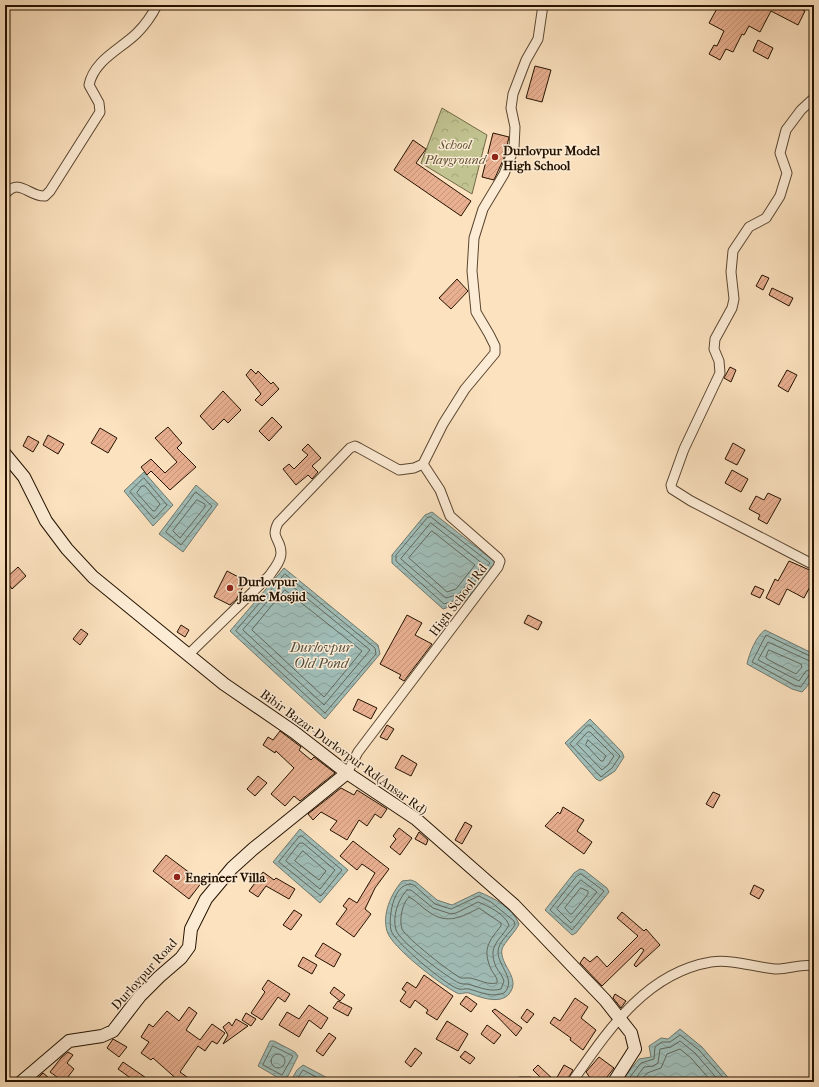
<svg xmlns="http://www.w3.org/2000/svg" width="819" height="1087" viewBox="0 0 819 1087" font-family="'IM FELL French Canon',serif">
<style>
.park{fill:url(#park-crowns);stroke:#726a48}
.water{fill:url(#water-waves);stroke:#6e796e}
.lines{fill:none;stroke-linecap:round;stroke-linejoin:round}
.shore{stroke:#62685c;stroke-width:1}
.building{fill:url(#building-hatch);stroke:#241200}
.street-casing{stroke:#5a4630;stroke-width:11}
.secondary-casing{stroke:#241200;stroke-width:14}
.street{stroke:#fdecd5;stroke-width:9}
.secondary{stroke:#fdecd5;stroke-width:12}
.poi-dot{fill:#8f2418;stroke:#fdecd5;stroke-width:1.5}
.labels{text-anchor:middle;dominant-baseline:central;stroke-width:3;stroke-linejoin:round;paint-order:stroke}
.park-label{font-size:13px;font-style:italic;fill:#5b5032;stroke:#fdecd5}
.poi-label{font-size:13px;font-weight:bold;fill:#241200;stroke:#fdecd5;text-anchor:start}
.street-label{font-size:13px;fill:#241200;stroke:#fdecd5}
.water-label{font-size:14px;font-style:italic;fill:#4f4e40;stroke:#fdecd5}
</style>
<defs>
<pattern id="park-crowns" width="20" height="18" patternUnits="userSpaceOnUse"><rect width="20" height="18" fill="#c1c390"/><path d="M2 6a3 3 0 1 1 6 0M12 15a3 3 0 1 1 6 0" fill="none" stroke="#a6a67a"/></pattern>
<pattern id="water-waves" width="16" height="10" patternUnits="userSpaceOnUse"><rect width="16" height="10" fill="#a0bdb7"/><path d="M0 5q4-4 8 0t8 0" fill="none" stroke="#8aa19c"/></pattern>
<pattern id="building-hatch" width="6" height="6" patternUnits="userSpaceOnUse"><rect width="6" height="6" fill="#e8af90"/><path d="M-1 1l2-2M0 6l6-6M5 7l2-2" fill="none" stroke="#c7967a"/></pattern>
</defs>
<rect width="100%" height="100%" fill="#fce2bf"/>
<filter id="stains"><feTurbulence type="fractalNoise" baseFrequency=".005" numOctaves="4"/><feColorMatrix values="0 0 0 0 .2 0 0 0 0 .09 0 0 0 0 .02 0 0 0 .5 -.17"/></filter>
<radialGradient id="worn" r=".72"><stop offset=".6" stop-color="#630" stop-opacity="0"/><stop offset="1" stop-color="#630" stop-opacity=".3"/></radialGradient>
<path class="park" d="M442,108L487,135L472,194L421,163Z"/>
<path class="water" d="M144,472L173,505L153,526L124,491Z
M196,485L218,504L183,552L159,534Z
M432,512L495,562L493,568L464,602L443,609L392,563V555L425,515Z
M284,568L378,645L380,654L325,719L230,631Z
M765,630L814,654C814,669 814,681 802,692L792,689L747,664C749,654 756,636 765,630Z
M590,719L622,752L624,757L615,771L600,781L596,779L565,743Z
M300,829L348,870L320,903L273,862Z
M580,869L584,870L607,888L609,892L576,933L572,935L545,910L574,873Z
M411,880L416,882L437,900L452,905L479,892C494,898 513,908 519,924C516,931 504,943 502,949C499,965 522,978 509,994C500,1005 479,997 469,993C464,992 461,995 457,993C441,985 391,947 387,931C382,914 391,894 402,881Z
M680,1029L702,1047L732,1082H624L622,1080L639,1059L651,1057L649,1046L661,1038L668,1039Z
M270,1041H274L295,1052L298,1056L288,1076L282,1080L258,1066Z
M303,1065L335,1082H290L297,1070Z"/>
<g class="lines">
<path class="shore" d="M144,478L167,505L154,519L130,492Z
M142,486H145L160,504L155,511H153L137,493Z
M196,492L212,506L181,545L166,532Z
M197,500L205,504V507L180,538L173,531Z
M431,517L490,563L462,598L444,604L396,561V555L427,518Z
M431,523L483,564L459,594L446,598L401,559Z
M432,531L475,565L456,589L447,592L409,558Z
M285,574L375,648L376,654L325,713L236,631Z
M286,581L370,650L324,705L243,630Z
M285,590L362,651L324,697L252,630Z
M769,650L801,664L802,667L796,674L767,659L766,657Z
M814,658L766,635L752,662L794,685L801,687L809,675L814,674
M814,663L768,642L758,660L799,681L806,671L814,669
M588,725H590L620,756L612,768L601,777L570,744Z
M588,732H590L614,756L608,765L602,770L577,744Z
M588,740L606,756L603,761H601L586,745Z
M300,836H302L342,870L321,896L279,862Z
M300,843H303L335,870L320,889L286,861Z
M303,851L326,871L319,880L295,861Z
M581,874L604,891L572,930L550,910L576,877Z
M581,880L597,892L571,923L557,909Z
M410,884L414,885L435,904L451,909L479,896L491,902L514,921L515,925C510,933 498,942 498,952C498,966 517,980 504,993C492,998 480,992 469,989C465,988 462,990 459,989C448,987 393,941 391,930C389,922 391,908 394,900C397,892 401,885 410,884Z
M581,888L588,891V894L572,914H570L565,908Z
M407,890H411L433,908L451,914L456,913L478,902C488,906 505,914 509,925C500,941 487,945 496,967C499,972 502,975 504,981L501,989C491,992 481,988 471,985C467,983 463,985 459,983C448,978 399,941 396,930C392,917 398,899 407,890Z
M409,897C416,900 422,908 429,912C447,925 462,917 479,908L501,923V926C489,941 482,949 491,969C493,974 498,977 497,983C487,985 480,980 470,978C468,978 464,978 461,978C452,974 405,937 402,929C399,920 402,903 409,897Z
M273,1046L293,1056L282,1075L263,1065Z
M271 1061a7 7 0 1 1 14 0a7 7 0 1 1-14 0Z
M295,1082L303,1070L326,1082
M626,1082L641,1063L654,1059L655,1047L662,1042H670L680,1035L699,1050L727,1082
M633,1082L644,1067L653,1066L658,1063L660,1049L671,1047L680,1041L695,1053L720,1082
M640,1082L647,1073L661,1068L667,1054L680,1049L691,1058L712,1082"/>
</g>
<path class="building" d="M719,5H793L805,11L798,25L771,11L760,32L749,26L744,35L742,34L733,52L726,49L720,60L709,54L714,45L717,46L724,31L709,23Z
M758,40L773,48L768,59L753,51Z
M535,66L551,70L542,102L526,98Z
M493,133L509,137L504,158L494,180L482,177Z
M413,140L426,149L416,163L471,201L461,216L394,170Z
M762,275L769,278L763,290L756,286Z
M457,279L468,291L451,309L439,298Z
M772,288L793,298L789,306L769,295Z
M730,367L736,370L731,382L724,378Z
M251,369L256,374L258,371L271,384L273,382L279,389L262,406L255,400L261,394L246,375Z
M787,370L797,375L788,392L778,386Z
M223,391L241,410L228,423L224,419L213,430L200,416Z
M272,417L282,427L269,441L259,431Z
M168,427L182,443L177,448L196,467L170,490L151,471L147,475L141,467L151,459L165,473L177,462L155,438Z
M100,428L117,438L108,453L91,443Z
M48,435L64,444L58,454L43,445Z
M28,436L39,442L33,452L23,446Z
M733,443L745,450L737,465L725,459Z
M308,444L321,458L312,466L318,472L312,479L308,475L296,485L283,469L289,464L294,469L308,455L302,450Z
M732,470L748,479L741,492L725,483Z
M768,493L781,499L767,524L758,519L760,515L749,509L756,496L764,500Z
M789,561L814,572V579L804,598L787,589L779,605L766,598L775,579L778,581Z
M18,567L26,576L12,589L5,579Z
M227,571L246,581L236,600L230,605L214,597Z
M755,586L764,590L760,598L751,594Z
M407,615L422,623L415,635L432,644L404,681L399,678L401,675L380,664Z
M528,615L542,622L538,630L524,623Z
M181,625L189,630L185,637L177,632Z
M81,629L88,634L80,645L73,639Z
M358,699L377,708L371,719L353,710Z
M387,725L394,729L387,740L380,737Z
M280,731L301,747L299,750L311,760L314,757L335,773L300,801L294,796L285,806L271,794L294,768L276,751L275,753L263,745L268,737L273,740Z
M402,755L417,764L411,776L395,768Z
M258,776L267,783L255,796L247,789Z
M341,788L354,795L357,790L387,809L381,818L375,814L367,826L359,820L347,840L330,830L337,821L321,812L313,820L308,814Z
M713,792L720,795L713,808L706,804Z
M563,807L584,820L577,831L592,842L584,854L545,826L558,812L560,814Z
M465,822L472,826L462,844L455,840Z
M399,828L412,838L400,855L390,847L396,839L393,836Z
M419,832L428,840L426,845L415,839Z
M353,841L389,869L375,888L365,909L371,914L354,937L336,924L347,909L343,906L349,898L357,903L375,873L362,864L357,870L340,856Z
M166,855L202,882L189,899L153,871Z
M263,872L274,880L276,878L295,889L289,899L266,886L258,897L249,891Z
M754,885L764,890L759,899L750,894Z
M294,910L302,915L291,930L283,925Z
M622,912L644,931L646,929L660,945L636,967L634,965L644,950L641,948L602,986L580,963L584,957L590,962L597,956L607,967L638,936L617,918Z
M323,943L341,954L334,967L315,956Z
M303,957L317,965L312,974L298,966Z
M424,975L453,996L437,1020L426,1013L428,1010L415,1000L410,1008L400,1001L406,992L402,989L407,982L416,988Z
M268,980L290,994L285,1002L278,997L262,1020L251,1013L265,992L262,989Z
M334,987L345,995L340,1001L330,993Z
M615,994L626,1001L621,1008L613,998Z
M466,996L477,1004L471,1012L460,1004Z
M575,998L588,1007L581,1018L596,1030L583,1050L570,1040L571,1038L550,1023L554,1017L560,1021Z
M338,1001L352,1008L348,1016L333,1008Z
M309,1005L328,1018L321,1029L309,1020L299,1037L279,1025L287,1012L299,1019Z
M189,1007L197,1013L186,1030L200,1040L212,1024L225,1033L217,1044L212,1041L205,1051L198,1046L180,1072L194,1082H180L153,1058L151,1060L141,1053L149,1042L141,1037L149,1024L153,1027L167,1011L179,1021Z
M495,1009L522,1028L516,1036L492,1011Z
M527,1009L534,1014L527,1023L521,1018Z
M246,1013L256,1019L251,1026L242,1020Z
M236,1019L248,1026L223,1044L228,1035L223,1027L229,1022L232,1026Z
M447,1021L468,1034L458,1051L436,1039Z
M487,1025L501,1035L494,1044L481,1034Z
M329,1033L336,1038L323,1056L316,1051Z
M113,1039L127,1047L119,1057L107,1048Z
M415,1048L422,1053L411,1067L405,1062Z
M465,1051L475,1058L470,1064L460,1057Z
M68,1052L73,1055L67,1063L74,1069L64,1082L50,1072L61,1058Z
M599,1057L614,1068L603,1082H593L586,1072Z
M123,1062L152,1082H136L118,1069Z
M538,1065L555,1081L564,1065L573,1070L566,1082H545L533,1070Z
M43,1073L54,1082H34Z"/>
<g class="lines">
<defs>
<path id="street" d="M814,98L801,110L786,130L780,153L787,173L780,196L766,218L749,227L733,251L731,272L734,299L732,308L715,339L714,349L719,361L720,373L684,449L671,485L672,489L691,501L814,565
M5,194C21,177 28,197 45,196L50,191L100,112L99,103L89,85C94,60 121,49 137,33C145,25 152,15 157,5
M189,654L269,576C274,569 281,561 281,553C281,538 270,539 278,523L350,448L355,446L359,448L399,470L414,468L423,464
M347,773L358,752L498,567L500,561L498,558L450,516L440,490L423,464L443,424L465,389L495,353V346L489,334L476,312L472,271L474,238L483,209L504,174L514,148L515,127L511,108L513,94L526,60L538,39L543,5
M520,1082H530
M572,1082C607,1032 645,973 711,962C732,959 754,967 775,969C788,970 801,963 814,966"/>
<path id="secondary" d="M5,454L24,477L46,521L67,549L93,577L224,684L294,732L347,773L416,819L514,905L605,1000L631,1033L635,1049L614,1082
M21,1082L69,1041L102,1036L113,1031L140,996L159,977L181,958L189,947L191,929L206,899L232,868L253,849L347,773"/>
</defs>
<use href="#street" class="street-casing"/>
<use href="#secondary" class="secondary-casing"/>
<use href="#street" class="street"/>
<use href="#secondary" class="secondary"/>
</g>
<g class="poi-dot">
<circle cx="495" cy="157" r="4"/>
<circle cx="230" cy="588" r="4"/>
<circle cx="177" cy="877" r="4"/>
</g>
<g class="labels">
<g class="park-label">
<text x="455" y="144">School<tspan x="455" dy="15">Playground</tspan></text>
</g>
<g class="poi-label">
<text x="503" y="150">Durlovpur Model<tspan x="503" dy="15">High School</tspan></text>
<text x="238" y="581">Durlovpur<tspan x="238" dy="15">Jame Mosjid</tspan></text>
<text x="185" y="877">Engineer Villa</text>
</g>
<g class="street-label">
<text transform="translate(458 600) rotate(-53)">High School Rd</text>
<text transform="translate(344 752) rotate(36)">Bibir Bazar-Durlovpur Rd(Ansar Rd)</text>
<text transform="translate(144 974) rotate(-48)">Durlovpur Road</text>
</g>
<g class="water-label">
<text x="321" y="647">Durlovpur<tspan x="321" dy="16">Old Pond</tspan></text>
</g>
</g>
<rect width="819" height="1087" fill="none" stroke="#fce2bf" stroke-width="20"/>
<rect x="6" y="6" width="807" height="1075" fill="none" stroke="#241200" stroke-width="2"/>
<rect x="10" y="10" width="799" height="1067" fill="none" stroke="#241200"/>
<rect width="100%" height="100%" filter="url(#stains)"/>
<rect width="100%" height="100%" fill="url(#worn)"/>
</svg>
